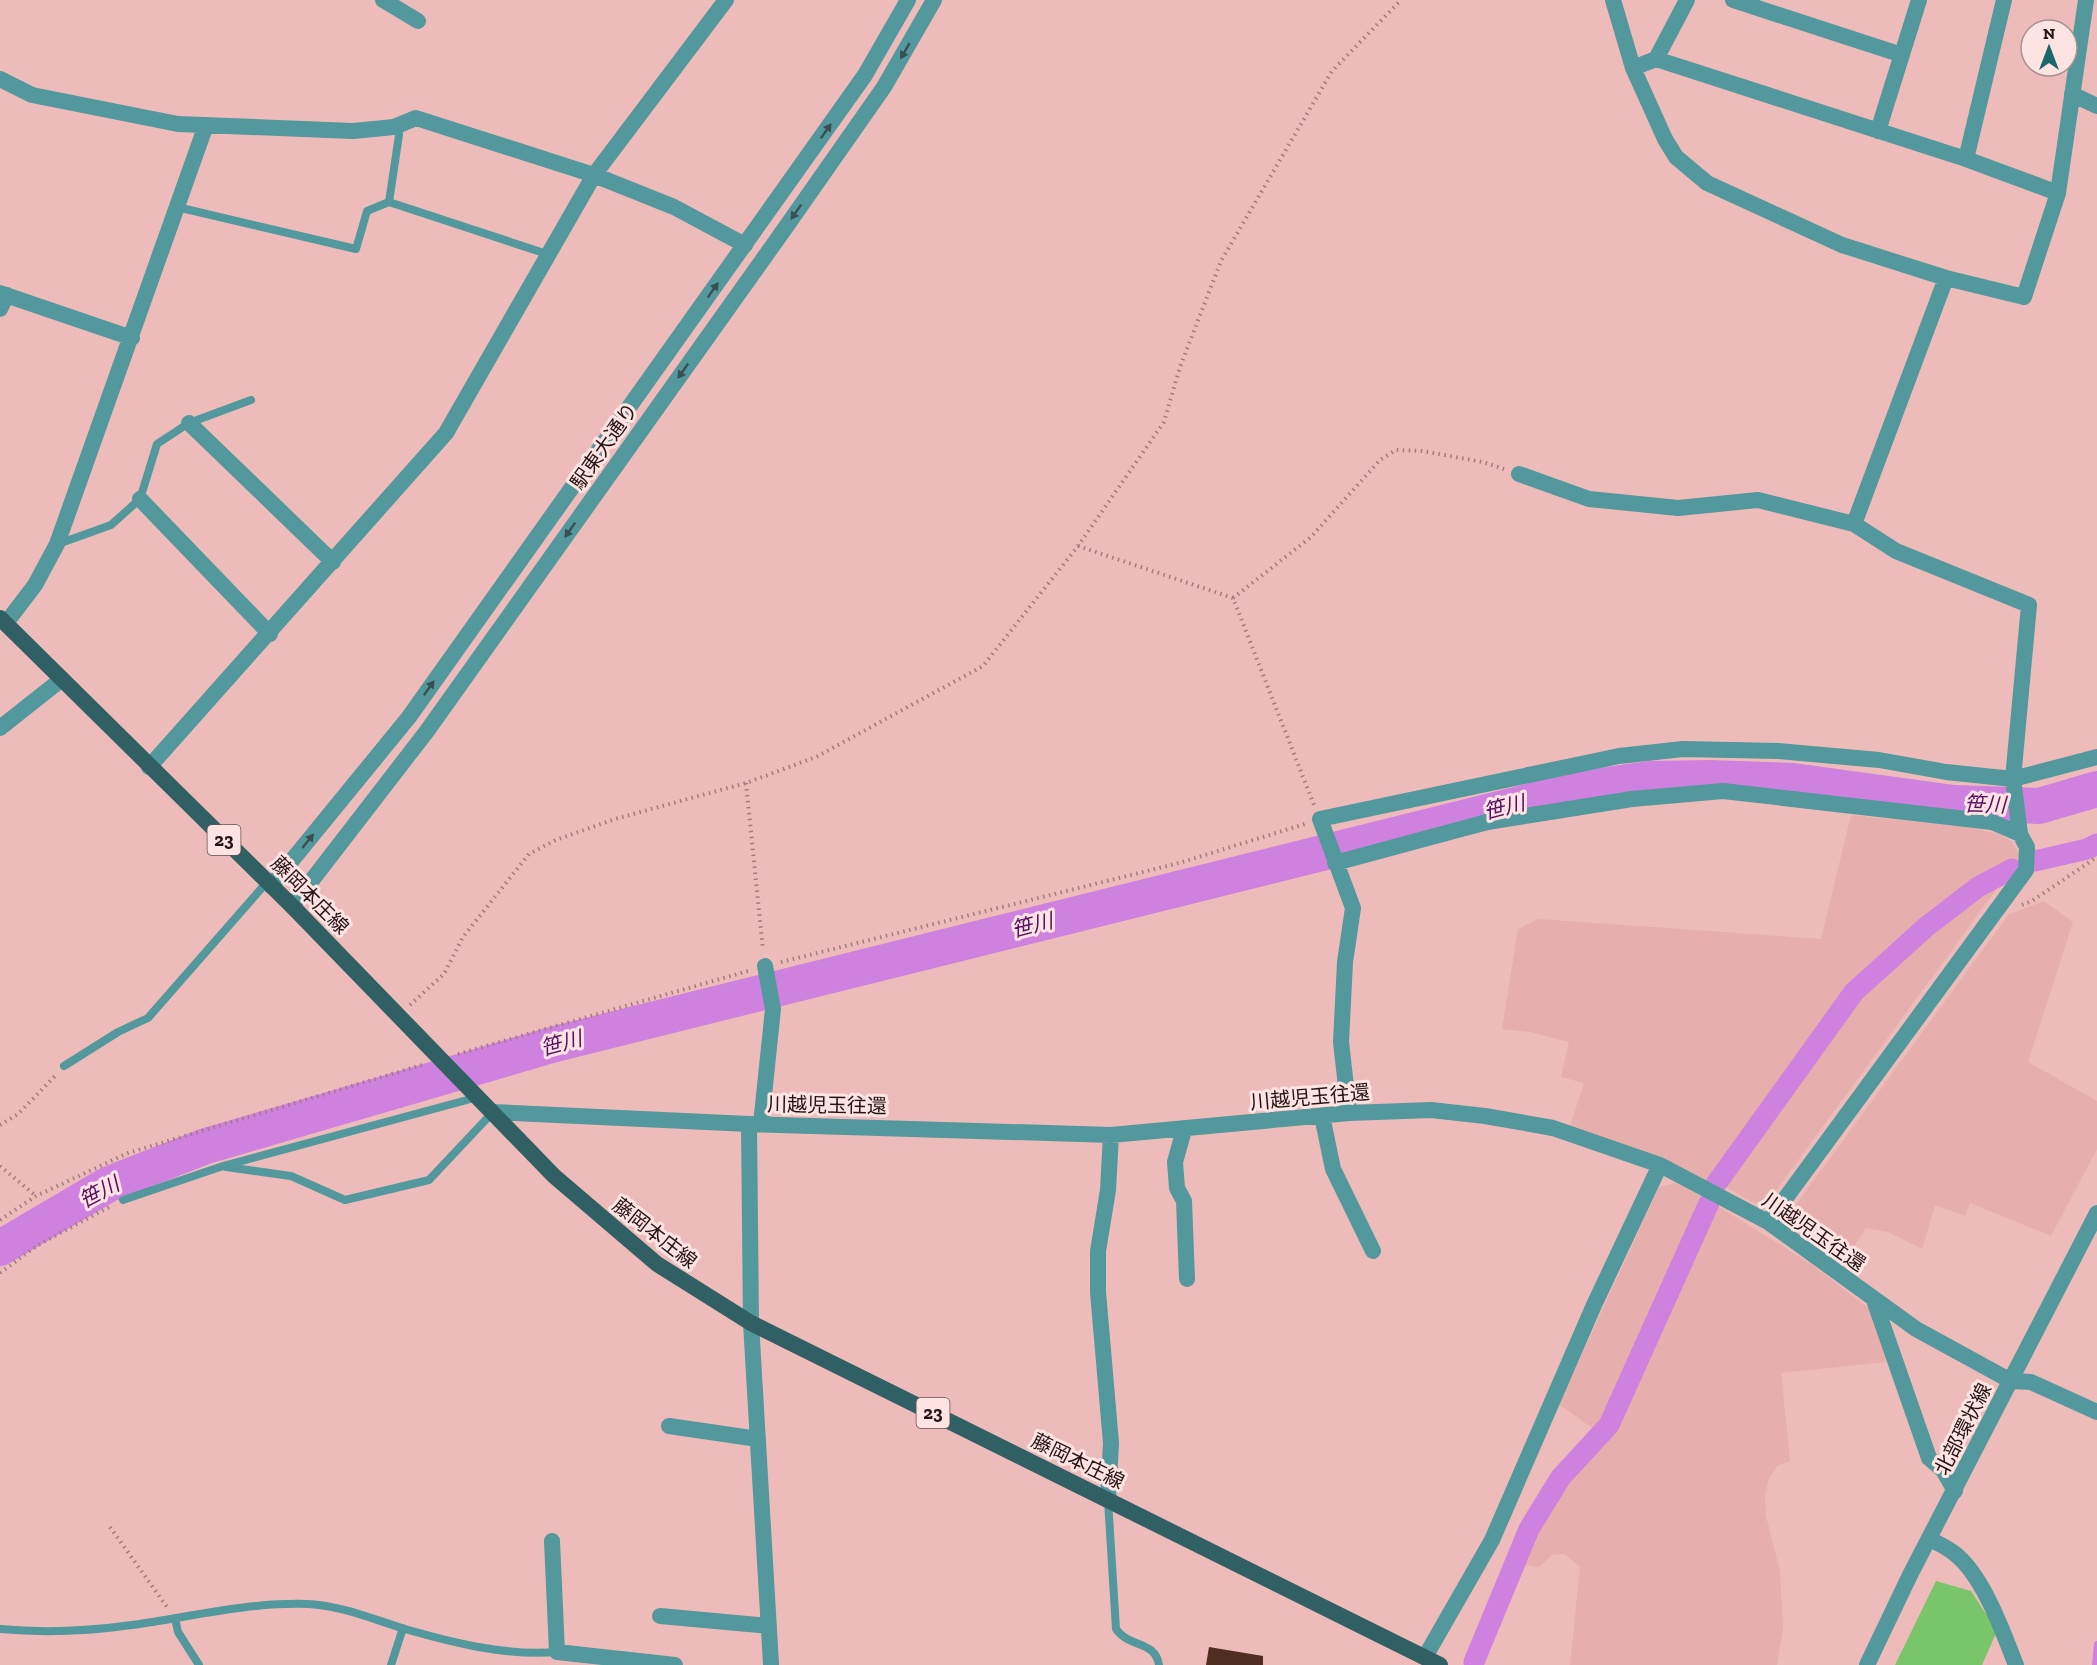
<svg xmlns="http://www.w3.org/2000/svg" width="2097" height="1665" viewBox="0 0 2097 1665" font-family="'Zilla Slab','Noto Sans JP',serif">
<style>
.built{fill:#e6aead}
.green{fill:#79c569}
.lines{fill:none;stroke-linecap:round;stroke-linejoin:round}
.stream{stroke:#ce81df;stroke-width:6}
.canal{stroke:#ce81df;stroke-width:21}
.river{stroke:#ce81df;stroke-width:36}
.building{fill:#502d21}
.path{stroke:#a17c7b;stroke-width:4;stroke-dasharray:1.5 4.5;stroke-linecap:butt}
.service{stroke:#53989c;stroke-width:8}
.minor{stroke:#53989c;stroke-width:16}
.tertiary{stroke:#53989c;stroke-width:16}
.primary{stroke:#306063;stroke-width:16}
.oneway{fill:#3a4f51}
.labels{text-anchor:middle;dominant-baseline:central;stroke-width:6;stroke-linejoin:round;paint-order:stroke}
.shield{fill:#fde3e2;stroke:#665252;stroke-width:1.5}
.shield-label{font-size:18px;font-weight:bold;fill:#251414}
.street-label{font-size:20px;fill:#251414;stroke:#fde3e2}
.water-label{font-size:21px;font-style:italic;fill:#580f66;stroke:#fde3e2}
</style>
<rect width="100%" height="100%" fill="#edbcba"/>
<path class="built" d="M1851,815L1973,828L2001,835L2011,841L2019,853L2017,864L1981,882L1932,919L1854,988L1714,1184L1569,1129L1584,1083L1561,1077L1569,1042L1530,1032L1502,1029L1518,929L1538,919L1821,939Z
M1997,882L2001,883L1769,1200L1754,1203L1722,1185L1859,993L1904,952L1980,891Z
M2044,901L2073,922L2028,1062L2097,1101V1149L2051,1236L1970,1203L1965,1216L1935,1205L1922,1249L1888,1232L1866,1228L1841,1266L1816,1249L1818,1242L1788,1221L1789,1214L2009,914Z
M1676,1183L1707,1200L1606,1424L1596,1431L1559,1404L1659,1187Z
M1716,1205L1811,1264L1874,1312L1886,1362L1781,1373L1790,1461L1777,1466L1769,1479L1765,1494L1766,1516L1780,1571L1783,1628L1777,1665H1570L1580,1567L1565,1554L1552,1555L1539,1567L1519,1564L1531,1534L1563,1481L1615,1423Z"/>
<path class="green" d="M1936,1581L1971,1591L1997,1631L1982,1665H1895Z"/>
<g class="lines">
<path class="stream" d="M2095,1665L2097,1644"/>
<path class="canal" d="M2035,861L2087,849L2097,844
M1716,1184L1854,992L1926,927L1978,887L2012,869
M1474,1662L1529,1529L1561,1477L1609,1425L1709,1203"/>
<path class="river" d="M0,1248L109,1184L206,1146L555,1044L1579,789L1649,779L1710,778L1793,781L1954,803L2039,806L2097,789"/>
</g>
<path class="building" d="M1209,1647L1263,1656V1665H1206Z"/>
<g class="lines">
<path class="path" d="M1078,546L1233,598L1314,805
M1233,598L1311,537L1380,460L1396,450L1422,451L1483,462L1504,469
M746,783L763,950
M2022,905L2032,901L2097,857
M781,962L1179,863L1305,824
M410,1005L444,974L463,937L529,854L556,840L615,819L746,783L816,757L983,666L1078,546L1164,422L1180,367L1221,261L1332,71L1401,0
M458,1054L748,971
M0,1125L18,1114L55,1076
M0,1166L36,1196
M0,1220L36,1196L128,1153L422,1065
M0,1273L38,1245L111,1206
M110,1527L167,1607"/>
<path class="service" d="M389,202L399,135L398,125
M177,207L356,249L367,211L389,202L547,254
M58,544L111,525L140,499L157,444L189,423L251,400
M64,1066L118,1032L148,1018L267,882
M226,1167L291,1176L345,1200L429,1180L493,1112
M123,1200L223,1166L478,1097
M1108,1500L1116,1629C1129,1648 1155,1640 1159,1665
M175,1618L178,1632L199,1665
M0,1629C43,1633 89,1631 132,1625C190,1617 248,1602 308,1604C343,1606 372,1619 405,1629C454,1643 505,1656 557,1652
M391,1665L403,1628"/>
<path class="minor" d="M383,0L418,21
M1613,0L1633,68L1665,139L1676,157L1707,183L1842,245L1946,278L2024,297L2058,193L2086,0
M1733,0L1902,55
M1656,59L1966,159L2058,193
M1633,68L1656,59L1687,0
M0,79L32,95L178,124L353,131L394,127L416,118L594,175L674,207L745,245
M2072,94L2097,106
M1878,131L1919,0
M1966,159L2004,0
M0,293L132,338
M0,309L7,295
M189,423L333,562
M1519,474L1589,499L1678,508L1758,500L1854,524L1896,551L2029,605L2013,779L2020,834L2027,847L2026,870L1768,1222
M140,499L270,634
M1854,524L1946,278
M6,623L35,585L57,544L206,125
M0,728L62,679
M149,767L446,433L594,175L726,0
M1335,863L1487,822L1632,799L1723,791L1992,822L2020,834
M493,1112L749,1124L1111,1135L1349,1113L1431,1110L1485,1116L1553,1128L1660,1165L1768,1222L1916,1329L2011,1381L2031,1382L2097,1412
M1349,1113L1341,1042L1345,962L1353,908L1320,819L1619,756L1683,749L1778,751L1879,760L1946,772L2013,779L2097,757
M1322,1116L1333,1169L1373,1251
M749,1124L751,1323L771,1664
M761,1124L773,1009L765,966
M1184,1130L1175,1162L1177,1188L1184,1201L1187,1279
M1874,1300L1929,1458L1943,1470L1955,1491
M669,1426L758,1439
M1108,1500L1111,1443L1098,1292V1251L1108,1190L1111,1135
M1929,1539C1938,1543 1946,1547 1954,1553C1983,1575 2003,1632 2016,1665
M552,1541L557,1652L675,1665
M660,1616L769,1626
M1425,1657L1492,1540L1594,1305L1660,1165"/>
<path class="tertiary" d="M271,886L409,717L865,75L908,0
M292,906L427,731L781,234L884,87L934,0
M1867,1665L1910,1575L2097,1213"/>
<path class="primary" d="M0,618L292,906L554,1176L657,1264L751,1323L1440,1665"/>
</g>
<defs><path id="oneway-solid" d="M-6-.8H1V-3.2L6.5 0L1 3.2V.8H-6Z" transform="scale(1.5)"/></defs>
<g class="oneway">
<use href="#oneway-solid" transform="translate(905 51) rotate(120)"/>
<use href="#oneway-solid" transform="translate(826 131) rotate(-55)"/>
<use href="#oneway-solid" transform="translate(796 212) rotate(125)"/>
<use href="#oneway-solid" transform="translate(713 290) rotate(-55)"/>
<use href="#oneway-solid" transform="translate(683 371) rotate(125)"/>
<use href="#oneway-solid" transform="translate(570 530) rotate(125)"/>
<use href="#oneway-solid" transform="translate(429 688) rotate(-55)"/>
<use href="#oneway-solid" transform="translate(308 841) rotate(-51)"/>
</g>
<g class="labels">
<g class="shield">
<rect x="207.5" y="825" width="33" height="30" rx="4.5"/>
<rect x="916.5" y="1398" width="33" height="30" rx="4.5"/>
</g>
<g class="shield-label">
<text x="224" y="840">23</text>
<text x="933" y="1413">23</text>
</g>
<g class="street-label">
<text transform="translate(604 446) rotate(-55)">駅東大通り</text>
<text transform="translate(310 895) rotate(45)">藤岡本庄線</text>
<text transform="translate(1310 1097) rotate(-5)">川越児玉往還</text>
<text transform="translate(827 1105) rotate(1)">川越児玉往還</text>
<text transform="translate(1814 1232) rotate(35)">川越児玉往還</text>
<text transform="translate(655 1233) rotate(38)">藤岡本庄線</text>
<text transform="translate(1963 1429) rotate(-63)">北部環状線</text>
<text transform="translate(1078 1461) rotate(26)">藤岡本庄線</text>
</g>
<g class="water-label">
<text transform="translate(1985 804) rotate(2)">笹川</text>
<text transform="translate(1504 807) rotate(-14)">笹川</text>
<text transform="translate(1032 925) rotate(-14)">笹川</text>
<text transform="translate(561 1043) rotate(-15)">笹川</text>
<text transform="translate(99 1192) rotate(-28)">笹川</text>
</g>
</g>
<g transform="translate(2049 48)"><circle r="28" fill="#fde3e2" stroke="#a79090" stroke-width="1.5"/>
<path d="M0-4.5L10 22L0 15L-10 22Z" fill="#1a686c"/>
<text y="-9" font-size="16" font-weight="bold" text-anchor="middle" fill="#251414">N</text>
</g>
</svg>
